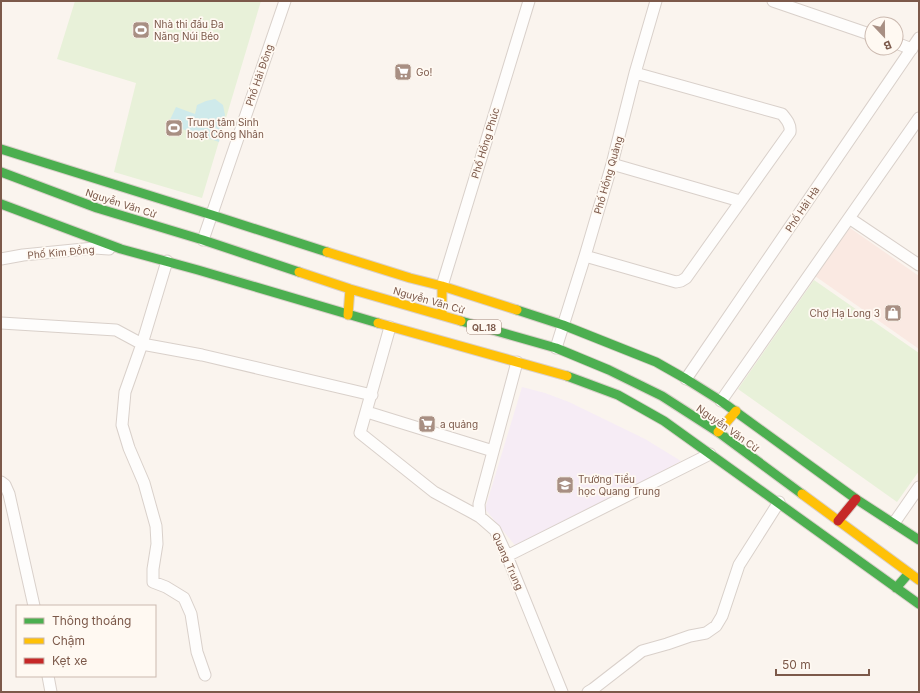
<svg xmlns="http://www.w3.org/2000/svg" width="920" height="693" viewBox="0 0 920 693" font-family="Inter,sans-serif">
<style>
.commercial{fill:#fae9e2}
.education{fill:#f6ecf5}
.green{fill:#e8f1d9}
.water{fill:#cfeaeb}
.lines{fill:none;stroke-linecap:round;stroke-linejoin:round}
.street-casing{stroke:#d9d0ca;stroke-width:13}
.fast-casing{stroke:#dad0ca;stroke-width:11}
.slow-casing{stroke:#dad0ca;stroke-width:11}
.jam-casing{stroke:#dad0ca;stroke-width:11}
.street{stroke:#fefdfc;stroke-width:11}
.fast{stroke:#4caf50;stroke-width:9}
.slow{stroke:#ffc107;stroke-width:9}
.jam{stroke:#c62828;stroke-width:9}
.labels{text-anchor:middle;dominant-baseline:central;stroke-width:3.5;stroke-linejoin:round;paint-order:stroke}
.shield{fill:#fff9f2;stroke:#a3897c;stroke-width:1}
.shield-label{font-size:9px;font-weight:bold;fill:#7c594a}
.poi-label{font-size:10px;fill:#7c594a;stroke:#fff9f2;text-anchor:start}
.street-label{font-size:10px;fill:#7c594a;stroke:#fff9f2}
</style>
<rect width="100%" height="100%" fill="#faf4ee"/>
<path class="commercial" d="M850,228L919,276V349L815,276Z"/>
<path class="education" d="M522,387L545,393L569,402L645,439L681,461L519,550L485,509Z"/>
<path class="green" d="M75,1H261L202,198L114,172L136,83L57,59Z
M814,280L919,353V471L897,502L738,389Z"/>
<path class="water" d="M215,99L223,105L225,115L219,142L168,124L176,107L195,114L197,105L206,101Z"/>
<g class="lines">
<defs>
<path id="street" d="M773,1L872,35
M896,43L912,49
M612,164L740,201
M849,218L919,265
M203,240L285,1
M585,256L676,282L681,281L686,278L790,132C791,125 787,120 782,114L635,73
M1,259L23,255L94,248L109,249
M167,261L142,344L125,392L122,425L129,448L144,483L156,526L157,544L153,569V582L166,587L184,598L191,614L197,652L205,675
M442,286L529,1
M1,323L116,330L142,344L202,355L372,395
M390,327L360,433L434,492L471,512L480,517
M556,348L585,256L612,164L635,73L656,1
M517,362L479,504L480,517L495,530L507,556L562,692
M686,379L919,38
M721,401L919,118
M367,412L493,451
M1,482L5,485L9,494L34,606
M894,523L919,487
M507,556L710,454
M48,676L51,692
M588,692L593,689L642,651L667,644L690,636L706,633L716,626L722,616L739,565L779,502"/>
<path id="fast" d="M1,149L212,215L327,252
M1,172L97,208L203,240L299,272
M1,204L121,249L198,270L378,323
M517,310L563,325L656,362L686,379L721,401L856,499L919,540
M461,321L556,348L609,370L662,396L718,432L802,494
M567,376L618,395L664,421L919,604
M896,588L909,573"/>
<path id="slow" d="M327,252L410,278L442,286L517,310
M299,272L350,289L461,321
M442,286V315
M348,315L350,289
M378,323L567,376
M718,432L736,411
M802,494L919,580"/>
<path id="jam" d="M838,521L856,499"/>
</defs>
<use href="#street" class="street-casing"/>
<use href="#fast" class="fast-casing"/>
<use href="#slow" class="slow-casing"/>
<use href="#jam" class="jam-casing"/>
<use href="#street" class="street"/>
<use href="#fast" class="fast"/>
<use href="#slow" class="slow"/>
<use href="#jam" class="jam"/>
</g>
<defs>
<symbol id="stadium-square" viewBox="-11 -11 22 22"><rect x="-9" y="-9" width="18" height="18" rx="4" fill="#a88f83" stroke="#fff9f2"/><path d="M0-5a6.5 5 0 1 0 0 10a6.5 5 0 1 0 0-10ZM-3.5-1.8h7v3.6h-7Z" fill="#fff"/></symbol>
<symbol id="supermarket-square" viewBox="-11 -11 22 22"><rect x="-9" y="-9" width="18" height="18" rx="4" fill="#a88f83" stroke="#fff9f2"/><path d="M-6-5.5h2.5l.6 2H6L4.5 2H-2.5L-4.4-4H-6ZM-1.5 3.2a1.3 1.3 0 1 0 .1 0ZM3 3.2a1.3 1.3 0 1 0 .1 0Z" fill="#fff"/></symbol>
<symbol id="shop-square" viewBox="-11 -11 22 22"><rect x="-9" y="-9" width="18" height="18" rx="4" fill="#a88f83" stroke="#fff9f2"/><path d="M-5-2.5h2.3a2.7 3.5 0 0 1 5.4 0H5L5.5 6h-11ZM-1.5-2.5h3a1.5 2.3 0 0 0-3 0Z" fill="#fff"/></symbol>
<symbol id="school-square" viewBox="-11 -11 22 22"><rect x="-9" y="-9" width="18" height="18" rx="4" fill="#a88f83" stroke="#fff9f2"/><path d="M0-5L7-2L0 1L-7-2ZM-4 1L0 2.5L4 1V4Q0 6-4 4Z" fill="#fff"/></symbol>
</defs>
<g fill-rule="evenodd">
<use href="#stadium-square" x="131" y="20" width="20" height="20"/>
<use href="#supermarket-square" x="393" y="62" width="20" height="20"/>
<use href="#stadium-square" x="164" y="118" width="20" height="20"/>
<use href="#shop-square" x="883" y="303" width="20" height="20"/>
<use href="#supermarket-square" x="417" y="414" width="20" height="20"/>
<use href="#school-square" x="555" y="475" width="20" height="20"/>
</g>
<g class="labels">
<rect class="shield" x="467" y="320" width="34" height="14" rx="3"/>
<g class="shield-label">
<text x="484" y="327">QL.18</text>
</g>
<g class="poi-label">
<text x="154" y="24">Nhà thi đấu Đa<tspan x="154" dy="12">Năng Núi Béo</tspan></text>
<text x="416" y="72">Go!</text>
<text x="187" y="122">Trung tâm Sinh<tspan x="187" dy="12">hoạt Công Nhân</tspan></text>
<text x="880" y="313" text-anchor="end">Chợ Hạ Long 3</text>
<text x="440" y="424">a quảng</text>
<text x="578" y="479">Trường Tiểu<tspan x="578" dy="12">học Quang Trung</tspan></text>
</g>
<g class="street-label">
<text transform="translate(259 75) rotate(-71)">Phố Hải Đông</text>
<text transform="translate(485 143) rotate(-73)">Phố Hồng Phúc</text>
<text transform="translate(608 175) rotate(-74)">Phố Hồng Quảng</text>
<text transform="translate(121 203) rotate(18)">Nguyễn Văn Cừ</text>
<text transform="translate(802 209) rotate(-56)">Phố Hải Hà</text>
<text transform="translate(61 252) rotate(-5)">Phố Kim Đồng</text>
<text transform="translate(429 300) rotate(16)">Nguyễn Văn Cừ</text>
<text transform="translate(728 428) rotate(35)">Nguyễn Văn Cừ</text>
<text transform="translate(508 561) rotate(66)">Quang Trung</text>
</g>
</g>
<rect width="920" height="693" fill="none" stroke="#7c594a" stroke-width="4"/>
<rect x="16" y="605" width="140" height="72" fill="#fff9f2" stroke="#cbb9af"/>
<rect x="24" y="618" width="20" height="6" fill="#4caf50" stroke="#cbb9af"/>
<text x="52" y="625" font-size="12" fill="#7c594a">Thông thoáng</text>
<rect x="24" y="638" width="20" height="6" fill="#ffc107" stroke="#cbb9af"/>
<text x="52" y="645" font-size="12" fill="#7c594a">Chậm</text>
<rect x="24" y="658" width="20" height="6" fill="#c62828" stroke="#cbb9af"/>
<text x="52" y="665" font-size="12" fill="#7c594a">Kẹt xe</text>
<g transform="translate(884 36) rotate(158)"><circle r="19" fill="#fff9f2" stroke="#cbb9af"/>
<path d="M0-3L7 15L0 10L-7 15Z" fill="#a88f83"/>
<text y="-6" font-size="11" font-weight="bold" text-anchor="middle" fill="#7c594a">B</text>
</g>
<path d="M776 669v6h93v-6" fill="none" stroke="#7c594a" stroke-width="2"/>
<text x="782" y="669" font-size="12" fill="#7c594a" stroke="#fff9f2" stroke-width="3" paint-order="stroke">50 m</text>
</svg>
